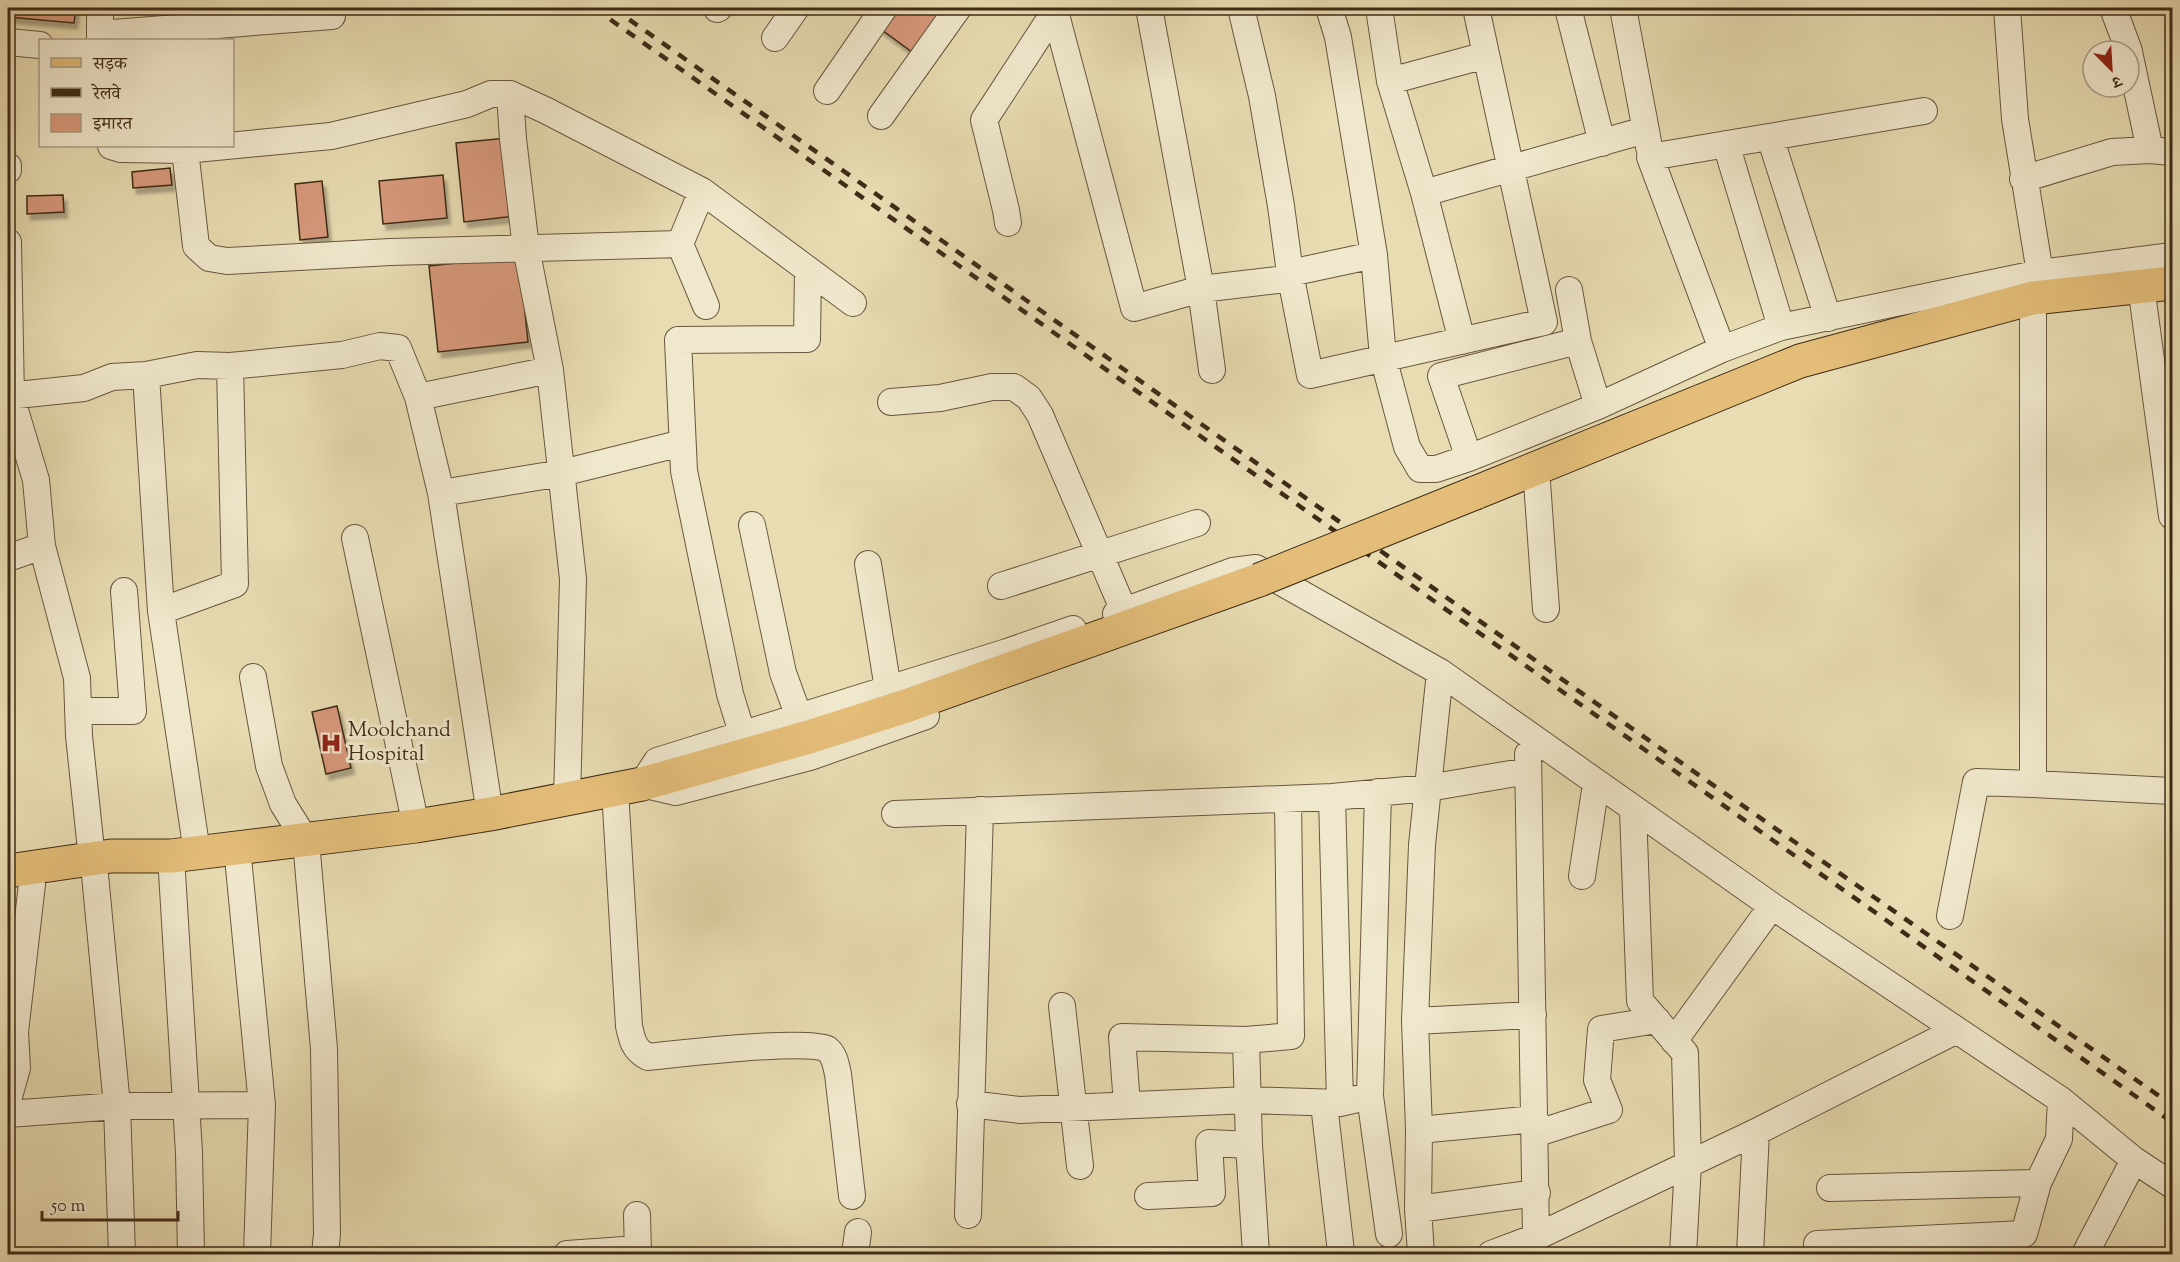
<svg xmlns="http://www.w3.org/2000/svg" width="2180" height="1262" viewBox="0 0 2180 1262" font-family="'Sorts Mill Goudy','Noto Serif Devanagari',serif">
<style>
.building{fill:#d8997b;stroke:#3e2b17;stroke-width:1.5;filter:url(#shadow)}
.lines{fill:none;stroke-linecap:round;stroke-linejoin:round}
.minor-casing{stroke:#68573e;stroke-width:28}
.major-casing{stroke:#3e2b17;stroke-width:35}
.minor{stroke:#f0e8cd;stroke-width:26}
.major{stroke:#e4be79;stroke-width:33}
.rail{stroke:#3e2b17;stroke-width:4.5;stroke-dasharray:10 10;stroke-linecap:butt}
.major-bridge-casing{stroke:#3e2b17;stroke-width:35;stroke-linecap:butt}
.major-bridge{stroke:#e4be79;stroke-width:33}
.labels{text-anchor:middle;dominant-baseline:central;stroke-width:6;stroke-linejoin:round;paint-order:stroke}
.poi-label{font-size:21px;fill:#3e2b17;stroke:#f0e8cd;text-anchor:start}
</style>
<defs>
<filter id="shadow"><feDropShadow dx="3.5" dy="6" stdDeviation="1.5" flood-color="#0004"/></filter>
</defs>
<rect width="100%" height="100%" fill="#e8dcb2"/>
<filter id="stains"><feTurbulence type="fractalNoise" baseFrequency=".00333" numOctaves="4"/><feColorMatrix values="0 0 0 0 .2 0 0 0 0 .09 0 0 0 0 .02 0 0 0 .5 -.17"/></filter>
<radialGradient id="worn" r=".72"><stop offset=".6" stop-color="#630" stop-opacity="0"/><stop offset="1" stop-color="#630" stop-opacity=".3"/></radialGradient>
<path class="building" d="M8,8H76L74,23L8,17Z
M892,8H935L945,15L916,55L878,27Z
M507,138L515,216L464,222L456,143Z
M170,168L172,185L133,188L132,172Z
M443,175L447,218L383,224L379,181Z
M322,181L328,237L300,240L295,184Z
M63,195L64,212L27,214V196Z
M519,256L528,342L438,352L429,266Z
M337,706L351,768L326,774L312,712Z"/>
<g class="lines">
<defs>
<path id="minor" d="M100,8V40
M1149,8L1201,289L1212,370
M1241,8L1262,96L1281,206L1290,273L1310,375L1544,322L1476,8
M1329,8L1338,37L1374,255L1383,357L1407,447L1420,469H1436L1469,458L1598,406L1722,349L1781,327L2040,273L2172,256
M1379,8L1390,81L1424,193L1462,341
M1568,8L1602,143
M1623,8L1649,147
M2007,8L2015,119L2040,273
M2113,8L2129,51
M717,9L719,8
M1055,11L1134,308L1201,289L1286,279L1290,273L1374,255
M100,34L332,16
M775,38L796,8
M8,42L40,45
M2129,52L2150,150
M1390,81L1486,55
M827,91L884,8
M510,94L513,139L526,248L550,370L573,579L567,799
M881,116L958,8
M1770,137L1828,318
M1726,144L1781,327
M111,146L121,149L185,150L331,136L467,104L491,94H510L545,110L702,191L853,303
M185,150L196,246L209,258L227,261L390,252L680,244
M8,166V170
M2023,179L2112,152L2150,150L2172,152
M702,191L680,244L706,306
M1424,193L1645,130
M1008,223L1006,210L984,120L1057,8
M8,242L11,397L36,480L42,546
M2141,286L2172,516
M1569,290L1578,341L1598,406
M1722,349L1650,157L1924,111
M146,375L161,611L197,852
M8,396L84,388L112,377L146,375L197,365L230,366L342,355L380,346L398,348L418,397L441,493L490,814
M418,397L550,370
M891,402L940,398L992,387H1014L1029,398L1040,415L1124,611
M1469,458L1441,376L1578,341
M1536,468L1546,609
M441,493L562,473L682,443
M752,525L783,673L799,717
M355,538L416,826
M8,558L42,546L77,678L79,736L92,859
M868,564L888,689
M1001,586L1197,523
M161,611L235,584L230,366
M1116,614L1233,571L1256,568L1440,672L1772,906L2061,1100L2134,1160L2172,1185
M253,677L269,766L283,804L306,841L324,1049L327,1234L325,1254
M78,711H133L124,591
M926,716L810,757L676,792L642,784L657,761L1007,652L1073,629
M742,733L730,694L684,471L678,340L807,339L808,270
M1528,754L1536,1237
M2033,784L2172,791
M615,790L629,1026C632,1040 634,1050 648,1057C674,1054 812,1038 827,1049C835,1055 836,1066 838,1074L852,1196
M1378,792L1370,1096L1389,1234
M1332,797L1340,1103
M1633,810L1640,1001L1685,1053L1688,1164L1683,1254
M895,814L1332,797L1428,788L1528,771
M237,847L262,1105L257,1254
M171,856L189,1153L191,1254
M95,875L117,1106L122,1254
M1582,876L1596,784
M1950,916L1976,782L2033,784V298
M1062,1006L1080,1166
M1415,1021L1533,1015
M1246,1040L1291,1036L1288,799
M1674,1041L1772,906
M8,1100L17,1068L15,1032L32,884
M970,1104L1020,1110L1249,1100L1340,1103L1370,1096
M1324,1104L1341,1252
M1127,1105L1122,1037L1246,1040L1249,1145L1256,1254
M8,1114L117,1106L262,1105
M1419,1130L1535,1119
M1535,1134L1609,1110L1597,1080L1601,1029L1657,1020
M1830,1188L2038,1183
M1148,1196L1212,1193L1209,1143L1249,1145
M1418,1209L1537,1193
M637,1215L638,1254
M968,1215L980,810
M1817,1244L2024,1234L2038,1183L2059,1139L2061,1100
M567,1254L638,1249
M855,1254L858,1232
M1421,1254L1418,1209L1419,1130L1415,1021L1422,845L1440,672
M1491,1254L1536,1237L1756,1132L1955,1031
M1750,1254L1756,1132
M2085,1254L2134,1160"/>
<path id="major" d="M1475,493L1800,361L2033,298L2172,283
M8,871L111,856H171L416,826L490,814L642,784L809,737L906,706L1259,580"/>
</defs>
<use href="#minor" class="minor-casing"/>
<use href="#major" class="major-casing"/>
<use href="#minor" class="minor"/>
<use href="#major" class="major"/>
<path class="rail" d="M594,8L2172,1122
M613,8L1607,711L2172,1105"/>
<defs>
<path id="major-bridge" d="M1259,580L1475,493"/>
</defs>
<use href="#major-bridge" class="major-bridge-casing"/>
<use href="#major-bridge" class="major-bridge"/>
</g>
<defs>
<symbol id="hospital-bare" viewBox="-9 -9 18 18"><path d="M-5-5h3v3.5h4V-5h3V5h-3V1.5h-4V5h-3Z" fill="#8f2418" stroke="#f0e8cd" stroke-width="2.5" paint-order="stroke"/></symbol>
</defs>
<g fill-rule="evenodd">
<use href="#hospital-bare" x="316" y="728" width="30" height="30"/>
</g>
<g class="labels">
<g class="poi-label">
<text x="348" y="731">Moolchand<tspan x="348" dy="24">Hospital</tspan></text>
</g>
</g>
<rect width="2180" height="1262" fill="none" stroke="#e8dcb2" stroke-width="30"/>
<rect x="9" y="9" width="2162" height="1244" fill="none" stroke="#3e2b17" stroke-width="3"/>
<rect x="15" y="15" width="2150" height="1232" fill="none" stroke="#3e2b17" stroke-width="1.5"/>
<rect x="39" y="39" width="195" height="108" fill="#f0e8cd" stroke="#a99c84" stroke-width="1.5"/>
<rect x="51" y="58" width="30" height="9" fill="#e4be79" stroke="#a99c84" stroke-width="1.5"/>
<text x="93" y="69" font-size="18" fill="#3e2b17">सड़क</text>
<rect x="51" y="88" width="30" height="9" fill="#3e2b17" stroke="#a99c84" stroke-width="1.5"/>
<text x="93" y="99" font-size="18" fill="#3e2b17">रेलवे</text>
<rect x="51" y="114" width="30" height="18" fill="#d8997b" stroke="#a99c84" stroke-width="1.5"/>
<text x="93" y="129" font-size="18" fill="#3e2b17">इमारत</text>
<g transform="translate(2111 69) rotate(156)"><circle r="28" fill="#f0e8cd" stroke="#a99c84" stroke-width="1.5"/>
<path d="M0-4.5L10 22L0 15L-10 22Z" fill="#8f2418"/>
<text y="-9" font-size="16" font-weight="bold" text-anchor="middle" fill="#3e2b17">उ</text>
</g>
<path d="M42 1211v9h136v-9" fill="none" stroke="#3e2b17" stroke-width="3"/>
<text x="51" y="1211" font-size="18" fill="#3e2b17" stroke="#f0e8cd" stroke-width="4.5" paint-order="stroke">50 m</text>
<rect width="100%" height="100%" filter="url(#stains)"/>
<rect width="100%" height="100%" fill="url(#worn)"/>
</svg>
